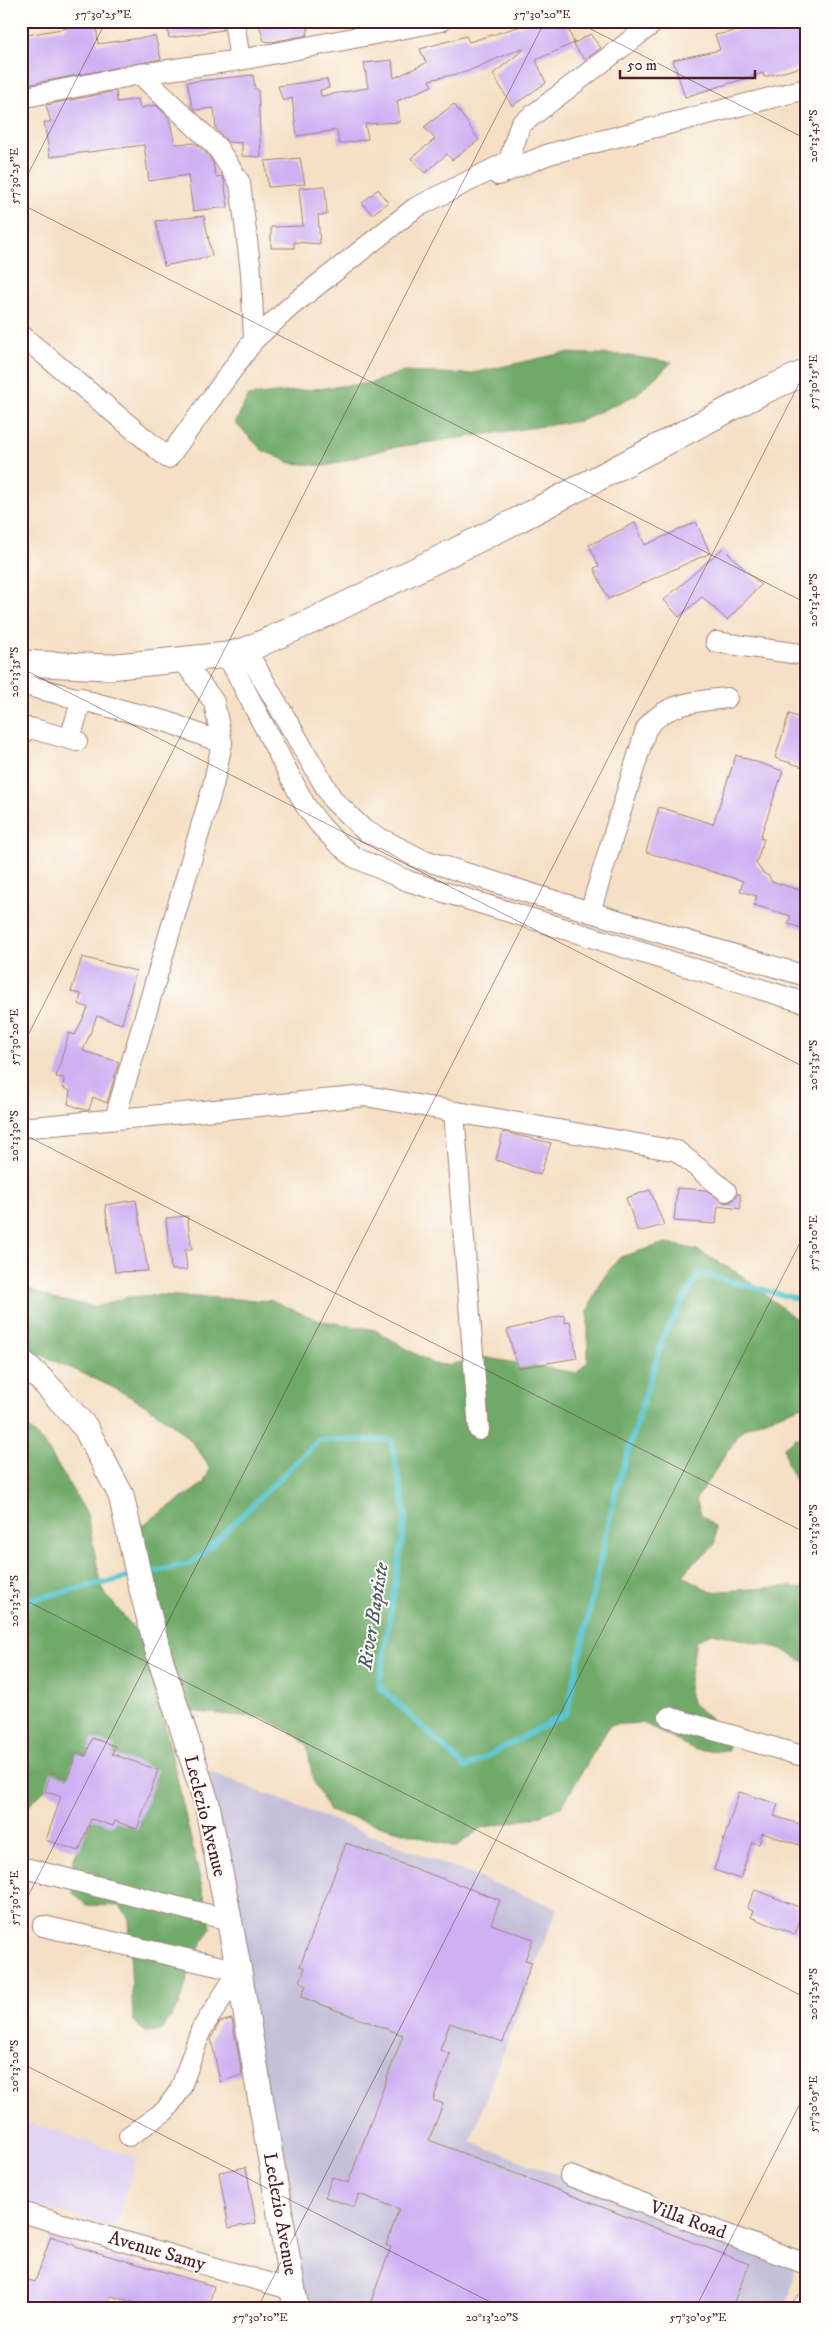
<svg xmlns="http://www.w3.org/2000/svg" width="827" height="2330" viewBox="0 0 827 2330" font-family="'IM FELL DW Pica',serif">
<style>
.built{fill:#e2d4f3}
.industrial{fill:#c5c0da}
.forest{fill:#6faa69;stroke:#5c644a}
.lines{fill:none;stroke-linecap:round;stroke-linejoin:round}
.stream{stroke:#59c6d1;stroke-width:5.5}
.building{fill:#ceb0f3}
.minor-casing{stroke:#a08078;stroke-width:22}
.major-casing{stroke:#a08078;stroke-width:27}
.minor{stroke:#fff;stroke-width:20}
.major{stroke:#fff;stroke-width:25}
.ticks{fill:none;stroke:#4a1f2b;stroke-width:1;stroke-opacity:0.45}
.labels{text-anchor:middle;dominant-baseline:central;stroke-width:4;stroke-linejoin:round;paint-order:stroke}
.street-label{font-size:19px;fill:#4a1f2b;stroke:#fdfcf7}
.water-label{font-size:20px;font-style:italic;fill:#4f5965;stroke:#fdfcf7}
.neatline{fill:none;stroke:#4a1f2b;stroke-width:2}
.ticks-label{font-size:12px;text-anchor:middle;fill:#4a1f2b}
</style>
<rect width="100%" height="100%" fill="#fdfcf7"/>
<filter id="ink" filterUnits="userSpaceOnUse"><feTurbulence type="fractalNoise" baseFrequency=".02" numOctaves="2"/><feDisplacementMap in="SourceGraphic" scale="10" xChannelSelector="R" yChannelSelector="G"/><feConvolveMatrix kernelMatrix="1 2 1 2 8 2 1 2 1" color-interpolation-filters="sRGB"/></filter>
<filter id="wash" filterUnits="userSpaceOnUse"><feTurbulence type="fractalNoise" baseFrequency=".0096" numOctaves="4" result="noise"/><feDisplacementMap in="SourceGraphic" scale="20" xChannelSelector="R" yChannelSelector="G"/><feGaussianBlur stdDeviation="1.12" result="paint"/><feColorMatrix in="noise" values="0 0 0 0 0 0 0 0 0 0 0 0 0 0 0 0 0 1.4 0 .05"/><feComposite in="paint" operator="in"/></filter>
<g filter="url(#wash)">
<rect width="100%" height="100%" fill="#f5e0c5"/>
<path class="built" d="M21,2120L137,2158L115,2227L21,2201Z"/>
<path class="industrial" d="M208,1771L557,1908L470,2142L755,2248L794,2267L790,2295L783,2309H304Z"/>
<path class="forest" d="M563,353L623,355L672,362L636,395L579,421L389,448L326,466L291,463L262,450L235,423L248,396L371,383L402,372L469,374Z
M666,1243L697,1250L741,1275L806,1327V1407H800L757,1422L742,1430L696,1499L701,1514L715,1527V1544C703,1559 693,1559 683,1576L711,1592L791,1586L806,1590V1663L779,1648L712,1633L696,1641L688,1687L692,1703L729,1736L728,1751L696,1750L643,1723L610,1725L562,1806L534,1818L481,1828L456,1847L329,1811L313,1780L307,1745L295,1735L265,1718L176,1710L138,1528L203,1484L210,1470C183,1408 80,1374 21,1346V1285L53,1299L97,1307L127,1297L159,1295L273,1301L317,1320L375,1330L433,1364L450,1365L481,1357L577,1373L588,1361V1310L600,1282L620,1257Z
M21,1420L46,1446L87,1514L102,1590L146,1643L211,1927L193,1959L180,2004L161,2031L145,2032L133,2021L129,1919L120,1906L86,1905L73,1893V1861L93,1815L90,1799L46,1789L21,1813Z
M796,1438L806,1439V1504L787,1463L784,1447Z"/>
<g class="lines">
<path class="stream" d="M145,1574L193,1563L319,1440H391L406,1516L379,1686L466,1768L567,1713L616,1490L664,1335L699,1273L806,1301
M21,1602L133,1576"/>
</g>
<g id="blocks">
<path class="building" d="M66,21H96L98,44L155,36L161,59L21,86V36L67,28Z
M166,21H222L223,30L169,38Z
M258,21H310L307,35L272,42L264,41Z
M537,21H565L574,43L536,60L546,83L512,106L493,74L523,50L522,48L466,72L429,80L432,86L397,101L400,122L365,124L368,139L339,144L337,130L297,136L292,98L283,101L278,86L327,79L329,88L320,90L321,96L368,88L364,63L392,60L394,78L426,63L420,49L466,36L469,42Z
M785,21H806V66L764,77L763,73L685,97L673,60L720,50L715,35Z
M590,34L601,48L585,60L573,44Z
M253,75L255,89H258L261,157L242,156V143L228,142L216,129L214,108L195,110L192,106L187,82Z
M116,91L117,102L138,99L140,108L156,105L169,118L175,144L195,143L208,155L213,163L216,177L222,176L224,180L228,207L193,211L188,175L149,181L144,145L50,157L44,122H51L46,105Z
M454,104L479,140L452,160L447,154L425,173L411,158L435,139L424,127Z
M300,158L305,184L268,187L265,161Z
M325,186L327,215H318L320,244L294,242V248H271V227L303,226L299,188Z
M378,189L388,203L372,214L362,203Z
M204,216L212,256L164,266L156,221Z
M696,522L710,553L608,599L594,568L599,566L589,545L635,523L645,545Z
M723,548L761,585L727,620L702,597L679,617L664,600Z
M789,714L806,720V768L775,758Z
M736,755L783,771L760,838L764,839L756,863L763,873L769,876L771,881L799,890L802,878L806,879V929L788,924L791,916L754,905L757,896L740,891L743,881L646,852L659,807L713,824Z
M82,957L136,971L122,1024L97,1016L83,1051L119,1062L107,1103L93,1097L89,1110H85L68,1104L70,1091L63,1088L64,1078L56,1077L69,1033L75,1035L88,1008L79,1004L81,994L71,992Z
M503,1132L551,1143L540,1175L496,1160Z
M677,1188L706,1190L725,1203L731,1202L737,1194H740L741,1209L718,1206L716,1224L674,1221Z
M650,1190L664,1225L638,1232L626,1198Z
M136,1200L148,1271L115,1272L105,1205Z
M187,1216L192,1250H185L187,1270H171L166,1218Z
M564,1315L565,1323L570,1321L577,1358L518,1368L507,1330Z
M92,1738L115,1746L112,1754L158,1770L137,1829L115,1821L113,1826L91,1819L79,1851L46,1840L61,1797L45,1791L51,1772L68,1778L76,1753L86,1756Z
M739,1792L778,1804L774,1816L806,1826V1847L762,1833L759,1844L752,1842L740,1879L714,1870Z
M346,1843L500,1900L491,1924L533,1939L525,1960L532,1962L503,2042L450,2023L440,2050L450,2054L433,2100L443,2104L429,2140L749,2264L731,2309H368L391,2247L386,2245L399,2209L359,2194L354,2207L325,2197L332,2177L348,2183L403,2035L301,1997L306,1985L300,1982L305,1968L300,1966Z
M755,1890L804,1909L795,1934L750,1917L753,1911L747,1908Z
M232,2019L242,2075L220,2082L211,2038L220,2022Z
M246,2167L256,2223L229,2228L219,2172Z
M51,2236L78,2247L214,2286L208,2309H157L111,2296L106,2309H21V2293L26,2279L35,2282Z"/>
</g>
</g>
<g filter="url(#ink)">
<use href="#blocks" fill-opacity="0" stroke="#a08078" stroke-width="1"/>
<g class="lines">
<defs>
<path id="minor" d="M234,21L240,60
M21,98L140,74L240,60L441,21
M498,175L549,154L806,89
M21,335L168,458L254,340L251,272L240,183L217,147L140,74
M254,340L291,306L415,208L509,161L520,125L656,21
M716,642L806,655
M246,650L333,800L364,830L421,859L590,912L806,976
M227,655L305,805L320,825L335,841L354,857L408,881L806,1003
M21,684L168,722L222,743
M21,735L27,728L34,729L77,741
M70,739L82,698
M590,912L646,729C664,703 698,701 727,698
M454,1112L479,1430
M115,1118L213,786L222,743L214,702L182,659
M21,1128L366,1096L677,1151L726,1191
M669,1717L806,1757
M21,1867L229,1920
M43,1926L239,1971L201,2030L180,2090L165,2111L129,2136
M570,2176L806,2264
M21,2212L293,2290"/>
<path id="major" d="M21,663L108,667L227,655L246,650L314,620L520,519L764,391L806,372
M21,1361L44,1382L85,1427L121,1495L140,1582L159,1655L207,1804L239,1971L296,2309
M804,2309L806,2306"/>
</defs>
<use href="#minor" class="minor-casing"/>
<use href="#major" class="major-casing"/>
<use href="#minor" class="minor"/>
<use href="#major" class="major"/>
</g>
</g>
<path class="ticks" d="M575,21L806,139M21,188L106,21M21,204L806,603M21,668L806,1068M21,1049L545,21M21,1133L806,1533M21,1598L806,1998M21,1910L806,370M21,2063L504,2309M257,2309L806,1231M695,2309L806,2092"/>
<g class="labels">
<g class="street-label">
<text transform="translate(205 1816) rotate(76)">Leclezio Avenue</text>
<text transform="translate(280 2214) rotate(80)">Leclezio Avenue</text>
<text transform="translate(688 2220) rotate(20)">Villa Road</text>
<text transform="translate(157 2251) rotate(16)">Avenue Samy</text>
</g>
<g class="water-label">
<text transform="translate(374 1616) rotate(-81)">River Baptiste</text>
</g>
</g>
<rect width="827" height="2330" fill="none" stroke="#fdfcf7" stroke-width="55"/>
<path d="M620 70v8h135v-8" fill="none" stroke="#4a1f2b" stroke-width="2.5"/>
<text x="627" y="70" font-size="15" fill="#4a1f2b" stroke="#fdfcf7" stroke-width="4" paint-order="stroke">50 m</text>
<rect x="28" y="28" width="772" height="2274" class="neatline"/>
<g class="ticks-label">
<text x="103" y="18">57°30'25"E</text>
<text x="542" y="18">57°30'20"E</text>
<text transform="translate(813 136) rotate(-90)" y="4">20°13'45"S</text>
<text transform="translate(14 176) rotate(-90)" y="4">57°30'25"E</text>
<text transform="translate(813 382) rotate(-90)" y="4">57°30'15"E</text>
<text transform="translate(813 600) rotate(-90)" y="4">20°13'40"S</text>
<text transform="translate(14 672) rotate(-90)" y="4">20°13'35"S</text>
<text transform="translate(14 1037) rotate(-90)" y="4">57°30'20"E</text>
<text transform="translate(813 1065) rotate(-90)" y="4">20°13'35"S</text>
<text transform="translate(14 1136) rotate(-90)" y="4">20°13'30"S</text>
<text transform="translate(813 1243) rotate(-90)" y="4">57°30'10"E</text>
<text transform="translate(813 1530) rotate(-90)" y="4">20°13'30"S</text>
<text transform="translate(14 1601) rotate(-90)" y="4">20°13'25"S</text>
<text transform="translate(14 1898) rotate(-90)" y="4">57°30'15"E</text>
<text transform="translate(813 1994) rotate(-90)" y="4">20°13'25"S</text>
<text transform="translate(14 2066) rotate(-90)" y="4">20°13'20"S</text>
<text transform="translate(813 2104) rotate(-90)" y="4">57°30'05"E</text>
<text x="260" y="2321">57°30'10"E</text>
<text x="492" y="2321">20°13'20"S</text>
<text x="698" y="2321">57°30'05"E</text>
</g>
</svg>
